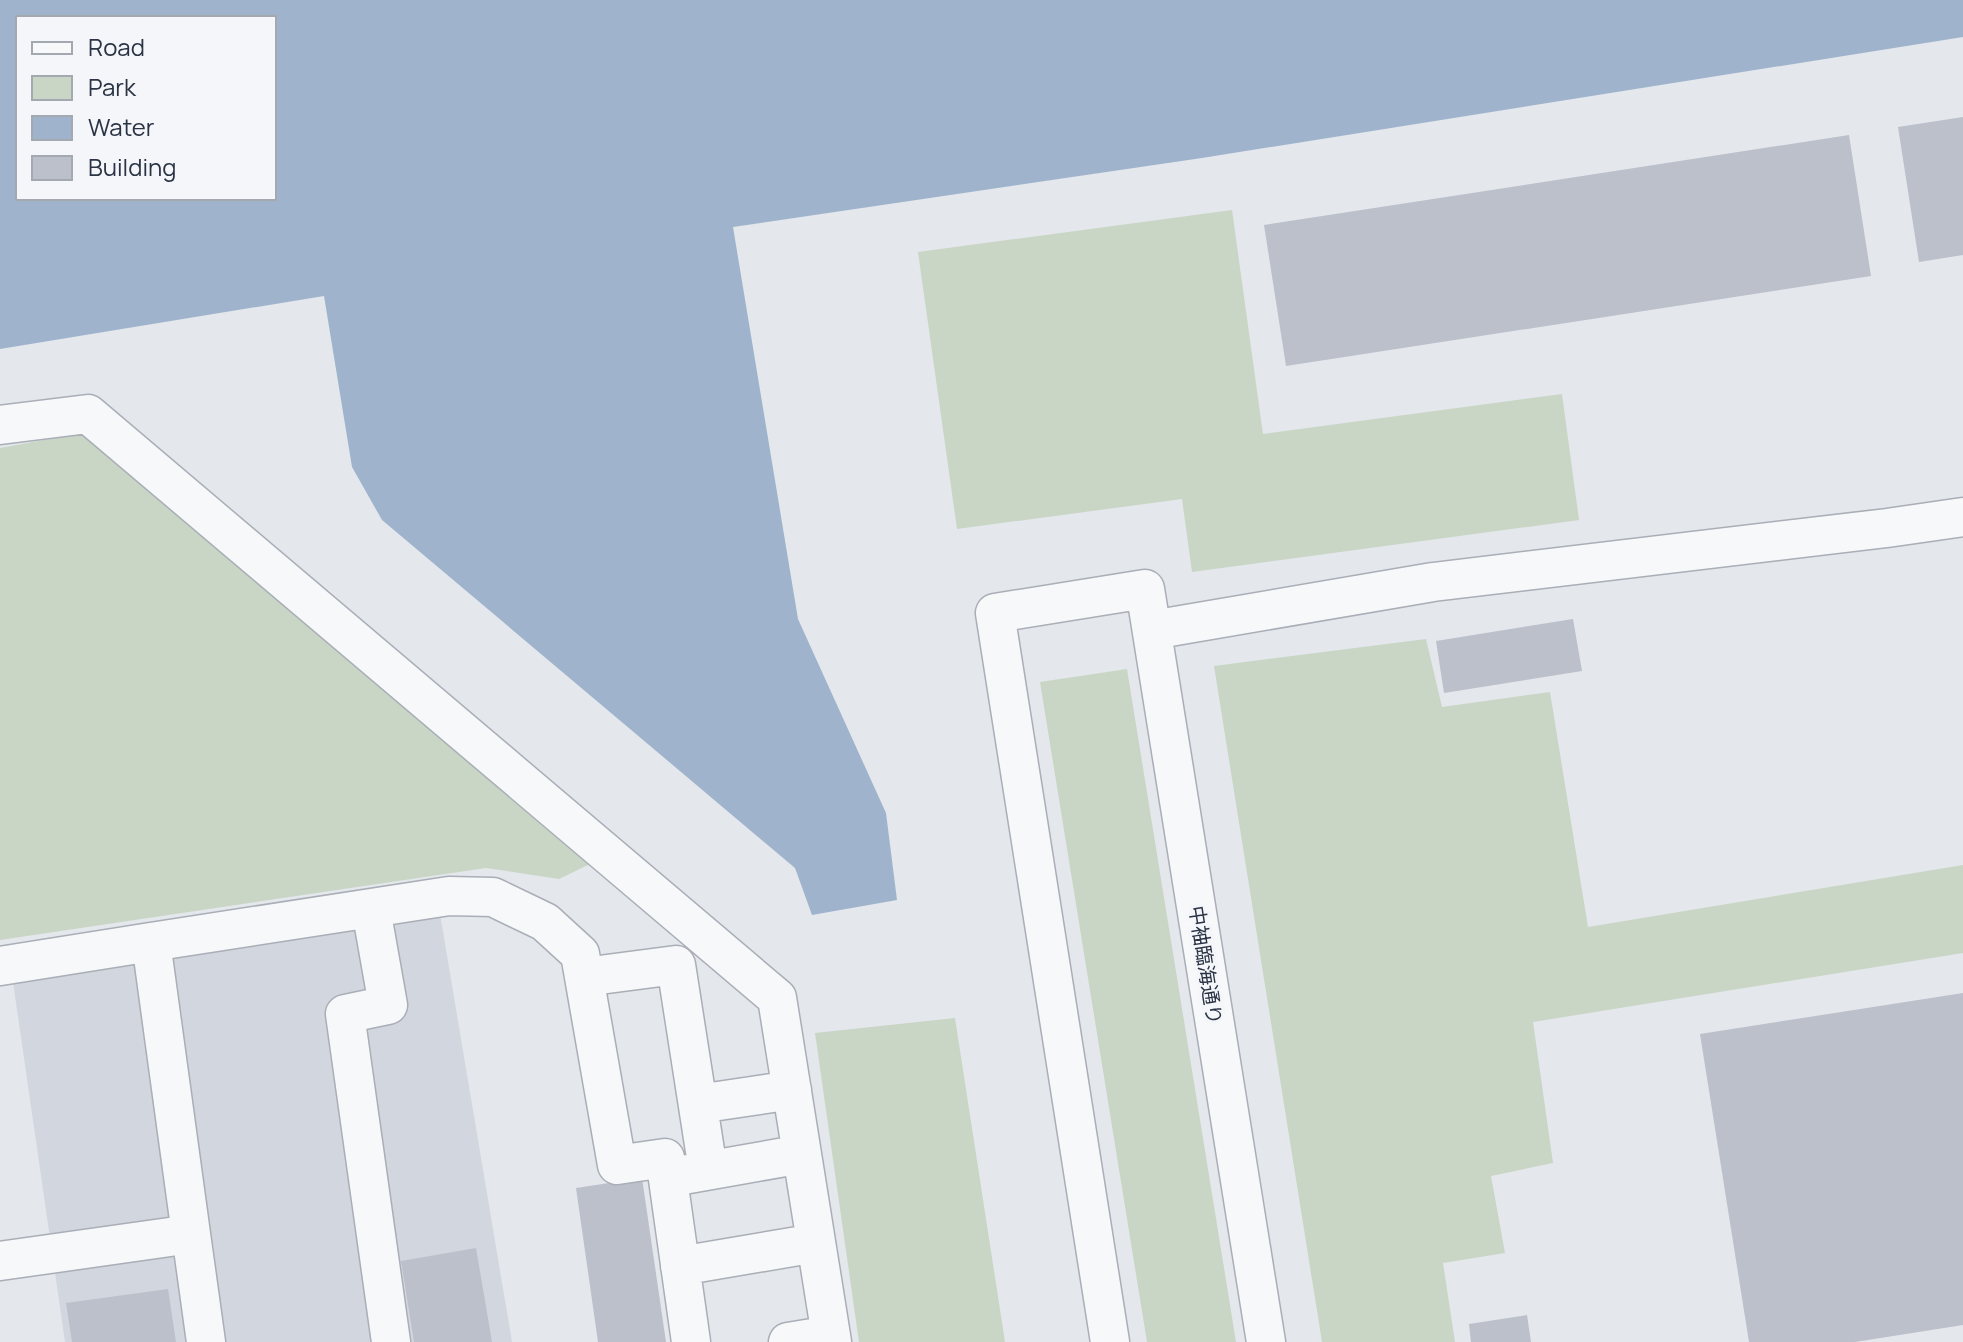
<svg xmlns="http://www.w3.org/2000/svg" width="1963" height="1342" viewBox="0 0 1963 1342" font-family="Manrope,'Noto Sans JP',sans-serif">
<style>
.built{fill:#d2d6de}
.green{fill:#c9d6c5}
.water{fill:#9fb4cc;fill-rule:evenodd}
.building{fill:#bbc0ca}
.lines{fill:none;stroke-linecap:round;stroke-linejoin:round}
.minor-casing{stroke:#a9aeb7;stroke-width:41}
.minor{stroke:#f7f8fa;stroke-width:38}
.labels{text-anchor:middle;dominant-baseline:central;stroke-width:7;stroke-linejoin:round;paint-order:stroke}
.street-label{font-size:20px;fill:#2b3445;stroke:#f4f6f9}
</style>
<rect width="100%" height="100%" fill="#e4e7ec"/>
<path class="built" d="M439,908L512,1342H65L12,975Z"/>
<path class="green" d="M1232,210L1263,434L1562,394L1579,520L1192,572L1182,499L957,529L918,252Z
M88,432L592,863L559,879L486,868L0,940V448Z
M1426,639L1442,707L1550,692L1588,927L1963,865V953L1533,1022L1553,1163L1491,1176L1505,1253L1443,1263L1455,1342H1322L1214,666Z
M1127,669L1236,1342H1147L1040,682Z
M955,1018L1005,1342H859L815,1033Z"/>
<path class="water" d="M0,0H1963V37L1202,158L733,227L798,619L886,813L897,900L812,915L795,868L382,520L352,467L324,296L0,349ZM18,18H274V198H18Z"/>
<path class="building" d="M1963,117V255L1919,262L1898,127Z
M1849,135L1871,276L1286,366L1264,225Z
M1573,619L1582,671L1444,693L1436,641Z
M1963,993V1325L1855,1342H1749L1700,1034Z
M642,1178L666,1342H598L576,1188Z
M476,1248L492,1342H414L401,1261Z
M168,1289L176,1342H72L66,1303Z
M1527,1315L1531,1342H1471L1469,1324Z"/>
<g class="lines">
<defs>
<path id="minor" d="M0,425L88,414L777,998L832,1342
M1152,630L1433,582L1887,528L1963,517
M371,909L388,1005L345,1014L391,1342
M151,942L449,896L493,897L545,922L580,954L617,1165L665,1158L691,1342
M0,966L151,942L191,1234L0,1261
M584,977L676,965L708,1170
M698,1104L792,1090
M683,1175L802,1154
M191,1234L206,1342
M680,1266L816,1243
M788,1342L831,1335
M1110,1342L995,613L1145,589L1266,1342"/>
</defs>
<use href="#minor" class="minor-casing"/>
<use href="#minor" class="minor"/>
</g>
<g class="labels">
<g class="street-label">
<text transform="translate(1206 965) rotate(81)">中袖臨海通り</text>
</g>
</g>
<rect x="16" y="16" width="260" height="184" fill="#f4f6f9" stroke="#a4a8b1" stroke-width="2"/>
<rect x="32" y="42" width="40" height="12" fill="#f7f8fa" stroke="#a4a8b1" stroke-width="2"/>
<text x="88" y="56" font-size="24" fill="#2b3445">Road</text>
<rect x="32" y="76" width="40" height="24" fill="#c9d6c5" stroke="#a4a8b1" stroke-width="2"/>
<text x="88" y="96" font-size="24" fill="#2b3445">Park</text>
<rect x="32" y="116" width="40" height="24" fill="#9fb4cc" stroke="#a4a8b1" stroke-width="2"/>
<text x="88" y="136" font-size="24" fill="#2b3445">Water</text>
<rect x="32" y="156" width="40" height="24" fill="#bbc0ca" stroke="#a4a8b1" stroke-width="2"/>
<text x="88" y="176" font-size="24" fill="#2b3445">Building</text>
</svg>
